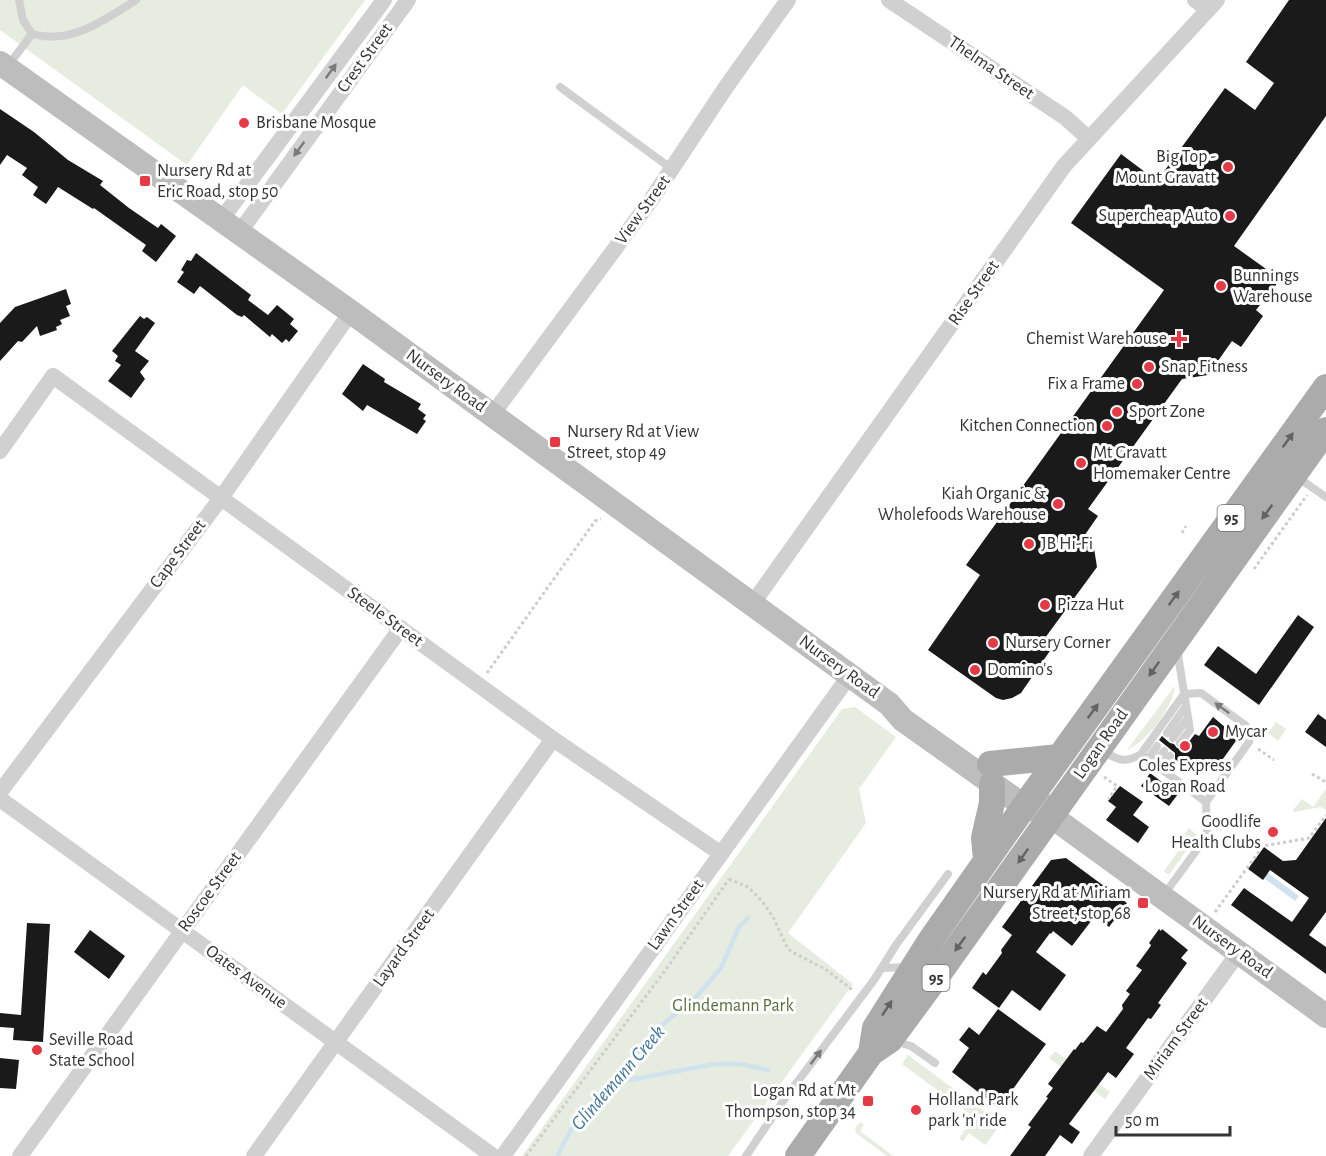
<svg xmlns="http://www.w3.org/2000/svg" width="1326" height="1156" viewBox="0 0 1326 1156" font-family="'Alegreya Sans',sans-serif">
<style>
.green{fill:#e6ecdf}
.water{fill:#cfe2ee}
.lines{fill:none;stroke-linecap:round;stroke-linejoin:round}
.stream{stroke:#cfe2ee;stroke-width:4.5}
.building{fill:#1a1a1a}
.path{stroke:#cdcdcd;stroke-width:3;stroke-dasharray:3 3;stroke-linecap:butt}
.service{stroke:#d0d0d0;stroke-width:8}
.minor{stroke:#d0d0d0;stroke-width:16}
.secondary{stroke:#bdbdbd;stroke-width:24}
.primary{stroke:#ababab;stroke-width:26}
.oneway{fill:#7a7a7a}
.oneway2{fill:#636363}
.poi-dot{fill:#e63946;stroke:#fff;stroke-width:2}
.labels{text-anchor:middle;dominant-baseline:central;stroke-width:6;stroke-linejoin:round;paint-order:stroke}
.shield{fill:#fff;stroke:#707070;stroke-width:1.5}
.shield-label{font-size:16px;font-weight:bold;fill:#333}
.street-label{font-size:18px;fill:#333;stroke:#fff}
.poi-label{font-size:18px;fill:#333;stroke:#fff;text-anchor:start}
.park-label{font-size:18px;fill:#56703f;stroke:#fff}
.water-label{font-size:20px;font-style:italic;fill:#3f7597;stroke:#fff}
</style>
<rect width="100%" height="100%" fill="#fff"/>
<path class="green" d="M0,0H365L282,114L243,85L187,165L0,30Z
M1174,687L1175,688C1170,710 1148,741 1127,750Z
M855,707L896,737L859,789L866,823L788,933L853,984L728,1156H522L842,709Z
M1276,722L1286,729L1278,741L1268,733Z
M1326,789V810L1321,807L1294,812L1293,810L1302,799L1313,807Z
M1189,828L1197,835L1169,875L1164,871L1184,843L1181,839Z
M1055,1051L1110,1092L1105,1099L1049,1058Z
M908,1055L1001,1124L985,1145L969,1133L964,1140L961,1141L960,1137L974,1117L902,1064Z
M860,1122L864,1125L860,1131L893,1156H887L856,1133L855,1128Z"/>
<path class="water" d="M1253,862L1299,896L1295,901L1249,867Z"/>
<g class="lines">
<path class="stream" d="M612,1083L715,1064H740L768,1070
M557,1156L571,1130L655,1031L696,997L721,968L739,927L748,918"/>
</g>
<path class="building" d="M1289,0H1326V116L1234,246L1273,274L1276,285L1256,310L1263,316L1241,347L1232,341L1208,375L1182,379L1088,509L1098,516L1082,539L1094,548L1097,567L1045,638L1054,645L1021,693L1012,698L1003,700L996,698L928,650L980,575L966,565L1164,290L1071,223L1121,154L1157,181L1225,88L1255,110L1274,83L1246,62Z
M0,109L34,132L68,160L103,181L100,185L129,208L158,228L161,224L176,236L156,262L142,251L146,245L94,208L93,209L58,187L46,204L33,195L38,187L22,175L27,168L7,155L0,165Z
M196,253L251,295L248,300L268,315L277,305L294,319L290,324L298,331L289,342L286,339L282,343L272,334L270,337L244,315L242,317L237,315L200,286L194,294L177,282L184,272L181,270L187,260L191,261Z
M66,289L71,304L66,306L70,316L60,320L62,324L56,327L57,330L40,336L37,326L22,342L18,341L0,361V323L15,307Z
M140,316L144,319L147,317L155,323L135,351L149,361L140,372L145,379L131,398L108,381L121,365L115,361L118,356L112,351Z
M363,364L385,379L384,382L421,404L418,409L426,415L423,419L426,421L417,434L367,405L363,411L342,394Z
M1298,615L1314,627L1259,705L1204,665L1218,646L1256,674Z
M1318,714L1326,720V747L1305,732Z
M1213,717L1238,738L1215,770L1204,763L1195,775L1175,760V753L1159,740L1162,736L1170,743L1174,744L1177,748L1183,749L1195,734L1199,736Z
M1150,773L1178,794L1169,806L1141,786Z
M1120,786L1143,802L1133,815L1149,827L1138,843L1106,820L1116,807L1108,801Z
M1326,818V912L1309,935L1326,947V974L1231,905L1244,888L1292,922L1309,898L1270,870L1263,880L1248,869L1264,847L1283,861L1296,860Z
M1066,858L1127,903L1109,927L1095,916L1072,946L1053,931L1051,934L1050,933L1036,952L1066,975L1040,1011L1012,990L999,1008L972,988L983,972L986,975L1002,953L1001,950L1012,935L1002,927L1051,860Z
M27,923L50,924L43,1042L13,1040L14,1028L0,1027V1013L21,1015Z
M1159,929L1161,931L1162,929L1188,950L1181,958L1187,963L1158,1003L1161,1005L1151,1019L1148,1018L1126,1048L1134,1054L1116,1078L1108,1072L1069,1124L1080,1132L1072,1144L1060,1135L1045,1156H1010L1031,1127L1028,1125L1048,1098L1046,1097L1053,1088L1048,1084L1074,1049L1075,1050L1081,1042L1083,1043L1097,1026L1106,1032L1123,1009L1122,1005L1130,994L1126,991L1142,970L1136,966L1150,947L1151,945L1149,943Z
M90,930L125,956L109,979L74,952Z
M998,1009L1046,1044L999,1108L952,1072L969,1048L959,1040L969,1027L979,1035Z
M0,1058L19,1060L16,1089L0,1088Z"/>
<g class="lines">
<path class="path" d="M1182,533L1186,526
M1254,569L1307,495
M487,673L595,521L601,519
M1258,749L1274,760
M1312,774L1326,782
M1104,777L1117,786L1109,798L1110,799
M729,879L748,887L762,901L773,917L788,949L794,953L825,969L854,991
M1215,912L1263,846L1309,838L1326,815
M526,1156L667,968L729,879"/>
<path class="service" d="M32,34C71,45 104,20 136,0
M7,67L32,34L23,20L19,0
M560,87L672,169
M1297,477L1326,497
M1177,649L1190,730L1180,743
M1167,733L1186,706
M1173,738L1188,718
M1102,750C1116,760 1126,764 1141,754L1184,694L1201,693L1245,725L1250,734L1249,742L1206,802
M1141,754L1206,802L1207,836L1163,896
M1148,759L1157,746
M1154,764L1164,751
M1161,769L1170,756
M883,968L909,967
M894,1041L911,1046L935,1063
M746,1156L786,1097L874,980L896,945L948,874"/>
<path class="minor" d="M889,0L1066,118L1089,139
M1195,0L1208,10
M221,220L384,0
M239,233L408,0
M492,415L651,200L726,87L788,0
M0,451L53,376L553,739L720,853
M753,603L1064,166L1217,0
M0,792L221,498L351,312
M0,799L493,1156
M20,1156L401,628
M254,1156L553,739
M503,1156L850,675
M1091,1156L1239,952"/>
<path class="secondary" d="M0,63L351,312L889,704L903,720L1024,806L1051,816
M1042,804L1051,816L1326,1016"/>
<path class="primary" d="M990,764L1059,757
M986,859L984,838L992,803V784
M871,1053L875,1028L930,941L1033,794L1326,387
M798,1156L871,1053L890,1040L935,979L1326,430"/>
</g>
<defs><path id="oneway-solid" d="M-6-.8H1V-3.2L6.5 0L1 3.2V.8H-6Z" transform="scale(1.5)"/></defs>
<g class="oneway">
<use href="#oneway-solid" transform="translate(331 71) rotate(-54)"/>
<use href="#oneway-solid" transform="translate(299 149) rotate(126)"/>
<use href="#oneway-solid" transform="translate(1222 708) rotate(-144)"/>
<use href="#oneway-solid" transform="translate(816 1057) rotate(-53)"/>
</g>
<g class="oneway2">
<use href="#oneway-solid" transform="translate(1288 440) rotate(-54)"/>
<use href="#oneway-solid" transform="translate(1267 512) rotate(126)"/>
<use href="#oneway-solid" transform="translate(1174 598) rotate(-54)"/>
<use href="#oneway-solid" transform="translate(1154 669) rotate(125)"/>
<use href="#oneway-solid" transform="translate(1093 711) rotate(-54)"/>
<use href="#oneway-solid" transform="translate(1023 856) rotate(125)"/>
<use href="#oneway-solid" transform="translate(960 944) rotate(126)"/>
<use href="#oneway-solid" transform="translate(887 1008) rotate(-57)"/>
</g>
<g class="poi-dot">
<circle cx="244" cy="123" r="6"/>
<circle cx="1228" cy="167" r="6"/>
<rect x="139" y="175" width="12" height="12" rx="3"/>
<circle cx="1230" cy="216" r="6"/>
<circle cx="1221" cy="286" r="6"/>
<path d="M1176 330h6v6h6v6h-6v6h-6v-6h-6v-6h6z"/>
<circle cx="1149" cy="367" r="6"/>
<circle cx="1137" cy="384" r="6"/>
<circle cx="1117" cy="412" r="6"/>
<circle cx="1107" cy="426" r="6"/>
<rect x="549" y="436" width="12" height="12" rx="3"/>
<circle cx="1081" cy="463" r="6"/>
<circle cx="1058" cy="504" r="6"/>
<circle cx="1029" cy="544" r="6"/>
<circle cx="1045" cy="605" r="6"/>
<circle cx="993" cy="643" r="6"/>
<circle cx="975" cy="670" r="6"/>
<circle cx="1213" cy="732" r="6"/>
<circle cx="1185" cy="746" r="6"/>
<circle cx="1273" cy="832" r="6"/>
<rect x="1137" y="897" width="12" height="12" rx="3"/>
<circle cx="37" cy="1050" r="6"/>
<rect x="862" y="1095" width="12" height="12" rx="3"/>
<circle cx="916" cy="1110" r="6"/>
</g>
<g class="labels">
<g class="shield">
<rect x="1217.5" y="505" width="27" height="26" rx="4.5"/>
<rect x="922.5" y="965" width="27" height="26" rx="4.5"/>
</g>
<g class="shield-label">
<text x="1231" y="518">95</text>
<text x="936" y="978">95</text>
</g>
<g class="street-label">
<text transform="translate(365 58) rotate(-54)">Crest Street</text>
<text transform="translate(991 68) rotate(34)">Thelma Street</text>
<text transform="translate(643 210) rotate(-54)">View Street</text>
<text transform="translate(974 293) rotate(-55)">Rise Street</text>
<text transform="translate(446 381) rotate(36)">Nursery Road</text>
<text transform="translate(178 554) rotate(-53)">Cape Street</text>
<text transform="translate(385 617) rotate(36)">Steele Street</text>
<text transform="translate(839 667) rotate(36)">Nursery Road</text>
<text transform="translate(1101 744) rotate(-55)">Logan Road</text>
<text transform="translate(210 892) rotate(-54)">Roscoe Street</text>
<text transform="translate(676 915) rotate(-54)">Lawn Street</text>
<text transform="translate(1232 947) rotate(36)">Nursery Road</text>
<text transform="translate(404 948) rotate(-54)">Layard Street</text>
<text transform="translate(246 977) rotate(36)">Oates Avenue</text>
<text transform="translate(1176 1039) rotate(-54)">Miriam Street</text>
</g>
<g class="poi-label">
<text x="256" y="123">Brisbane Mosque</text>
<text x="1216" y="157" text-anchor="end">Big Top -<tspan x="1216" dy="21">Mount Gravatt</tspan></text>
<text x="157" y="171">Nursery Rd at<tspan x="157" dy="21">Eric Road, stop 50</tspan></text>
<text x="1218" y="216" text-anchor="end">Supercheap Auto</text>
<text x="1233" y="276">Bunnings<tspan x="1233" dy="21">Warehouse</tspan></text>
<text x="1167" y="339" text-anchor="end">Chemist Warehouse</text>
<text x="1161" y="367">Snap Fitness</text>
<text x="1125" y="384" text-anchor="end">Fix a Frame</text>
<text x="1129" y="412">Sport Zone</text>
<text x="1095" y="426" text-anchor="end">Kitchen Connection</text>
<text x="567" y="432">Nursery Rd at View<tspan x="567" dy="21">Street, stop 49</tspan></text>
<text x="1093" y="453">Mt Gravatt<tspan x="1093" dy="21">Homemaker Centre</tspan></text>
<text x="1046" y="494" text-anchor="end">Kiah Organic &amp;<tspan x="1046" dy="21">Wholefoods Warehouse</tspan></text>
<text x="1041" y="544">JB Hi-Fi</text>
<text x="1057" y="605">Pizza Hut</text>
<text x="1005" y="643">Nursery Corner</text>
<text x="987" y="670">Domino's</text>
<text x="1225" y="732">Mycar</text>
<text x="1185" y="766" text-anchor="middle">Coles Express<tspan x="1185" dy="21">Logan Road</tspan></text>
<text x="1261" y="822" text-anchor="end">Goodlife<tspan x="1261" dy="21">Health Clubs</tspan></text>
<text x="1131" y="893" text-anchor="end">Nursery Rd at Miriam<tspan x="1131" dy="21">Street, stop 68</tspan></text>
<text x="49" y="1040">Seville Road<tspan x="49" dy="21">State School</tspan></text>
<text x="856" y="1091" text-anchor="end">Logan Rd at Mt<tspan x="856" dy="21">Thompson, stop 34</tspan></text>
<text x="928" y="1100">Holland Park<tspan x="928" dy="21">park 'n' ride</tspan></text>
</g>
<g class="park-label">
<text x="733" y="1006">Glindemann Park</text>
</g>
<g class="water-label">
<text transform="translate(618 1078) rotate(-49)">Glindemann Creek</text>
</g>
</g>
<path d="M1116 1126v9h114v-9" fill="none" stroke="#333333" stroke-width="3"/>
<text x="1125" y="1126" font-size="18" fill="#333333" stroke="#ffffff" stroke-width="4.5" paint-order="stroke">50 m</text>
</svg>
